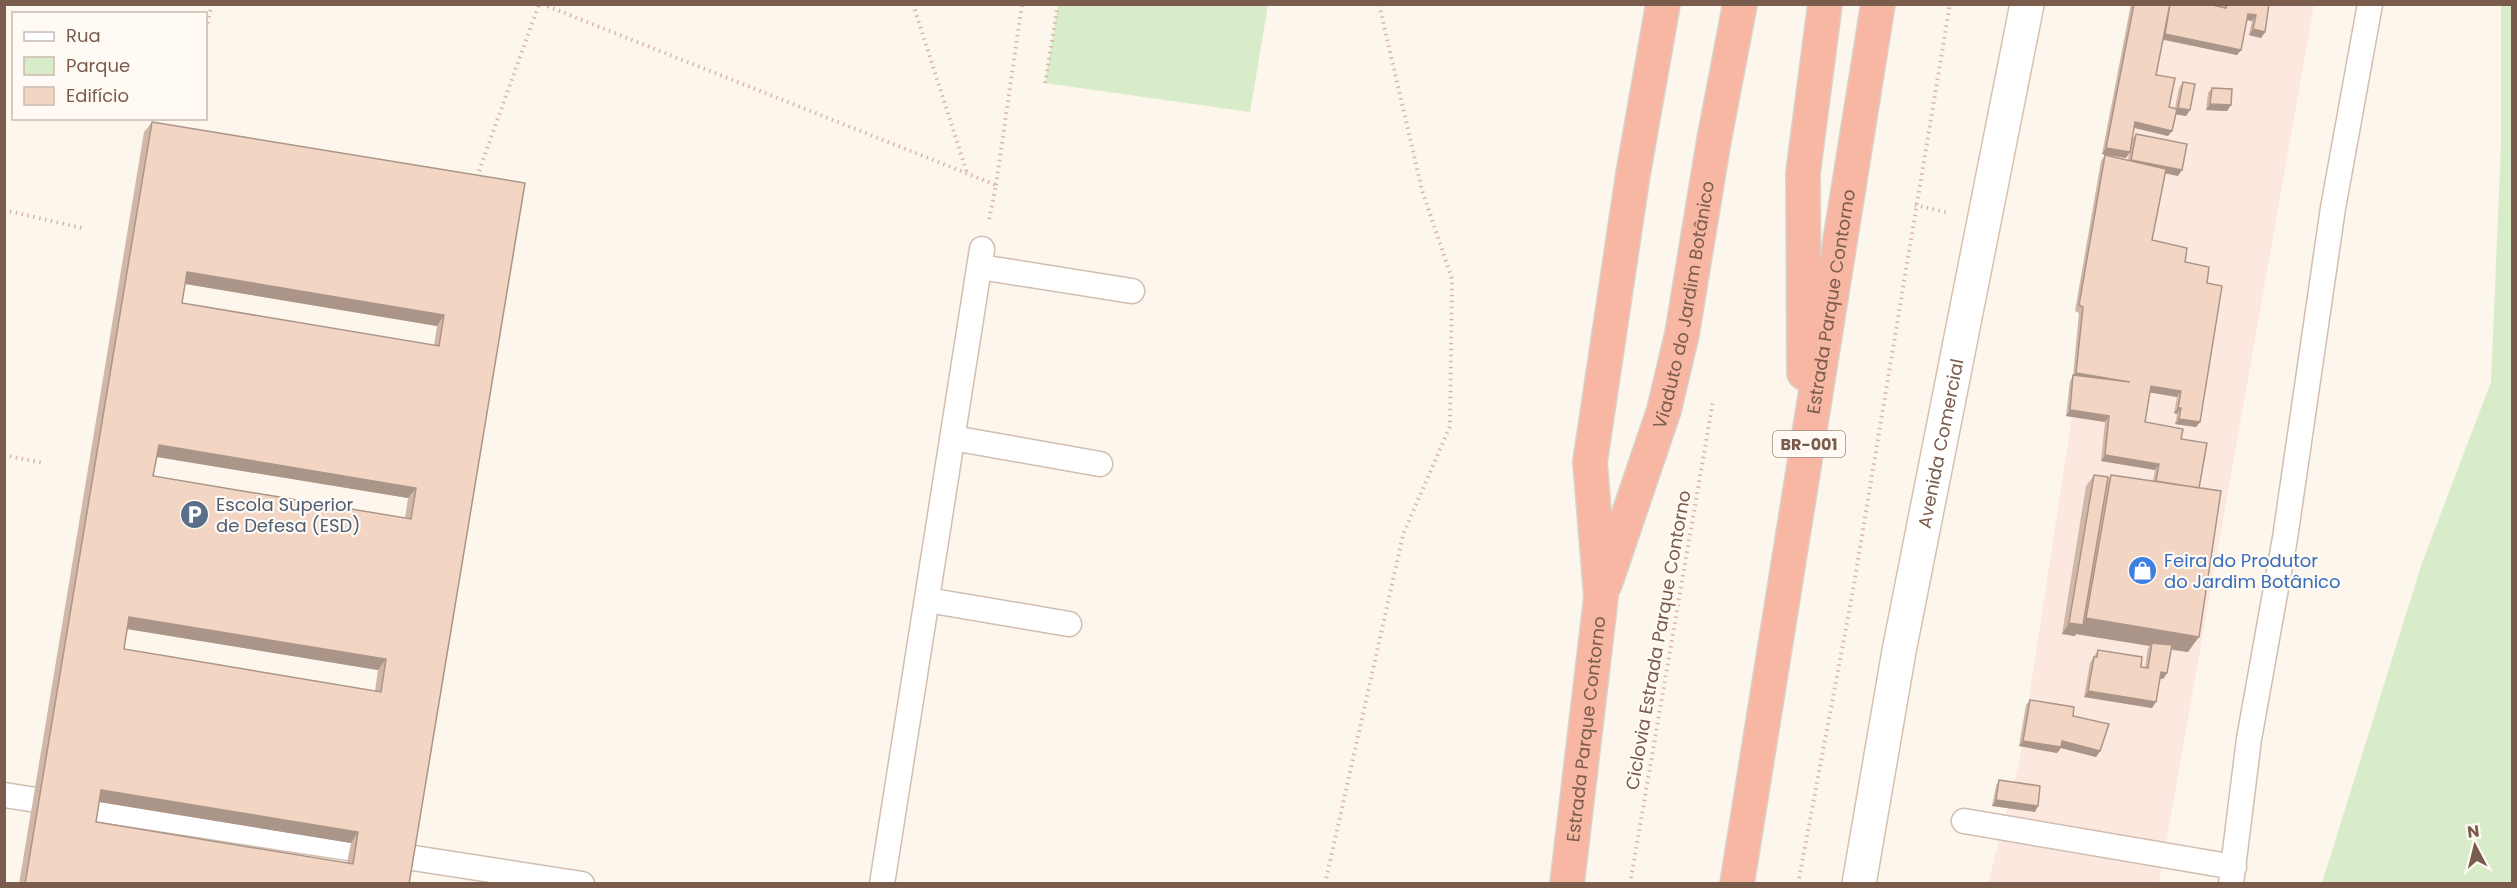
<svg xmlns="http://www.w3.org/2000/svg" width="2517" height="888" viewBox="0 0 2517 888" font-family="Poppins,sans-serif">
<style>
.commercial{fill:#fde8e0}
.green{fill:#d8ecc9}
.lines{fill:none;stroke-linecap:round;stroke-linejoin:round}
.lane-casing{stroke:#d1beb0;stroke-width:27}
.secondary-casing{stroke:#d6c0b0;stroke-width:36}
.highway-casing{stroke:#dad1cd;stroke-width:36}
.path{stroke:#d9b8a5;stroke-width:4;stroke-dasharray:1.5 4.5;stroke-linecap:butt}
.lane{stroke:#fff;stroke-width:24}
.secondary{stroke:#fff;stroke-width:33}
.highway{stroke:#f7b7a3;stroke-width:33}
.wall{fill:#d1b7a8;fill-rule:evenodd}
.shaded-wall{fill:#aa9588}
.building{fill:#f3d5c3;stroke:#aa9588;stroke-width:1.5;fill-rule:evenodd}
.labels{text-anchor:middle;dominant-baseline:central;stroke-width:4.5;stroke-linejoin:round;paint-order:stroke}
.shield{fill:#fffaf3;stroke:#a28b7f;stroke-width:1.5}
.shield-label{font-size:16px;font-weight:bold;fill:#7a5c4d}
.street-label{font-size:18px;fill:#7a5c4d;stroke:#fffaf3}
.service-label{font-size:18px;fill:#4e5e75;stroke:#fffaf3;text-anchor:start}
.shop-label{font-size:18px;fill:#366cbe;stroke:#fffaf3;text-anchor:start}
</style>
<rect width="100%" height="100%" fill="#fdf6ec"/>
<path class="commercial" d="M2135,5H2314L2159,883L1988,884L2019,763Z"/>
<path class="green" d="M1058,5H1268L1250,112L1045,83Z
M2501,5H2512V883H2322L2422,563L2491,382L2501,145Z"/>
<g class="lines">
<defs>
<path id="lane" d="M980,267L1132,291
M953,438L1100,464
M927,600L1069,624
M4,795L582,884
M1964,821L2234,867
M882,884L982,249
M2231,884L2249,739L2285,538L2333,208L2370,4"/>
<g id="secondary">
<path id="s1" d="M1859,884L1899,651L2027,4"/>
</g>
<g id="highway">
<path d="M1804,373L1803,173L1825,4"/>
<path id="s2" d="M1605,584L1664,410L1682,334L1714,140L1740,4"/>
<path id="s3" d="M1567,884L1601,597L1590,462L1633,174L1663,4"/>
<path id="s4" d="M1737,884L1878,4"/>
</g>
</defs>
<use href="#lane" class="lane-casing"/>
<use href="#secondary" class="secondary-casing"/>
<use href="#highway" class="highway-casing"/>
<path class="path" d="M542,4L996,185L989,220
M913,4L967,173
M206,29L212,4
M1045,83L1058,4
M479,171L539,4
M996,185L1022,4
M1915,205L1950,213
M4,210L82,228
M4,455L43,463
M1325,884L1403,535L1450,426L1452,279L1422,190L1379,4
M1630,884L1713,401
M1798,884L1852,596L1950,4"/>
<use href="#lane" class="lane"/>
<use href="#secondary" class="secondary"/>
<use href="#highway" class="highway"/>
</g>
<path class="wall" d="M2131,4H2208L2223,8L2224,4H2269L2265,32L2261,38L2249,35L2252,21L2247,20L2241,50L2237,55L2163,40L2156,75L2169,107L2175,108L2179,88L2183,82L2190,110L2186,116L2176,114L2172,131L2168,136L2134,128L2132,139L2136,134L2178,176L2165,173L2152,240L2185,262L2207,283L2200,422L2196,427L2175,424L2177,414L2174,413L2177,397L2150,392L2145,422L2181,439L2199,488L2188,652L2171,650L2167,673L2163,679L2160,678L2152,708L2084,697L2090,663L2098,650L2141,667L2145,668L2148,648L2150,646L2076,634L2075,636L2062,634L2086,486L2094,475L2108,479L2111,475L2153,481L2155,470L2101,461L2105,422L2066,416L2070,381L2073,376L2079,313L2075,311L2101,161L2105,155L2128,160L2129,153L2126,158L2102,154Z
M2212,88L2231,105L2227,111L2206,110L2208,93Z
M152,122L525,183L409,884H19L144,132ZM185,284L437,326L434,346L182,303ZM157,457L408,498L405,518L153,476ZM127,629L378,670L375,691L124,649ZM99,802L351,843L347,863L96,822Z
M2030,700L2073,716L2100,751L2096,757L2061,748L2057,753L2019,746L2026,705Z
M1999,780L2035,812L1992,806L1996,786Z"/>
<path class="shaded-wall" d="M2248,14L2256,15L2252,21L2244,19Z
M2253,29L2265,32L2261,38L2249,35Z
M2165,34L2241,50L2237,55L2161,39Z
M2210,104L2231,105L2227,111L2206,110Z
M2178,108L2190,110L2186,116L2174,114Z
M2135,122L2172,131L2168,136L2131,127Z
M2106,148L2130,152L2126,158L2102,154Z
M2131,160L2182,170L2178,176L2127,165Z
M187,272L444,315L437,326L180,283Z
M2076,373L2130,382L2126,388L2072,378Z
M2151,386L2181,391L2177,397L2147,392Z
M2178,408H2181L2177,414L2174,413Z
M2070,410L2109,416L2105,422L2066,416Z
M2179,419L2200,422L2196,427L2175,424Z
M159,445L416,488L408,498L151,456Z
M2105,455L2159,464L2155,470L2101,461Z
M129,617L386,659L378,670L121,628Z
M2086,618L2199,637L2188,652L2152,646V643L2150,646L2076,634L2075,636L2062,634L2069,623L2082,625Z
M2161,672L2167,673L2163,679L2157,678Z
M2088,691L2156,702L2152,708L2084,697Z
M2023,741H2062L2100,751L2096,757L2061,748L2057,753L2019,746Z
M101,790L358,832L351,843L93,801Z
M1996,800L2038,806L2035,812L1992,806Z"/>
<path class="building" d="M2134,4H2170L2156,75L2175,78L2169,107L2177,109L2172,131L2135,122L2130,152L2106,148Z
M2170,4H2208L2226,8L2227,4H2269L2265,32L2253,29L2256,15L2248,14L2241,50L2165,34Z
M2183,82L2195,84L2190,110L2178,108Z
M2212,88L2232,89L2231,105L2210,104Z
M152,122L525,183L409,884H25ZM187,272L444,315L439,346L182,303ZM159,445L416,488L411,519L153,476ZM129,617L386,659L381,692L124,649ZM101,790L358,832L353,864L96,822Z
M2136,134L2187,144L2182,170L2131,160Z
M2105,155L2166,169L2152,240L2187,248L2185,262L2209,267L2207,283L2222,286L2200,422L2179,419L2181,408H2178L2181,391L2151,386L2145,422L2183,429L2181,439L2207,443L2199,488L2156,481L2159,464L2105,455L2109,416L2070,410L2073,375L2130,382L2076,373L2083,307L2079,305Z
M2094,475L2108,477L2083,625L2069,623Z
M2111,475L2221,491L2199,637L2086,618Z
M2152,643L2172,645L2167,673L2161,672L2156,702L2088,691L2094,657H2097L2098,650L2142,657L2141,667L2148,668Z
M2030,700L2074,707L2073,716L2109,724L2100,751L2062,741L2061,747L2023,741Z
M1999,780L2040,786L2038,806L1996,800Z"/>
<defs>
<symbol id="parking-disc" viewBox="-11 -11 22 22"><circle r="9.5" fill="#5c6f8a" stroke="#fffaf3"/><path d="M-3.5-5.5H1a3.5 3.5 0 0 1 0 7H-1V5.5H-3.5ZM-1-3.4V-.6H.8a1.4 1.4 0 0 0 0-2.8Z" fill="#fff"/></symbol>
<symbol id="shop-disc" viewBox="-11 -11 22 22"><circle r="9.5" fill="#3f7fe0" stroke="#fffaf3"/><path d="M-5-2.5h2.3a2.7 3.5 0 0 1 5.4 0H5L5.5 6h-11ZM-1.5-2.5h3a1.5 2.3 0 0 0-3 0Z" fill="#fff"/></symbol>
</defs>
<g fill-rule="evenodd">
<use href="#parking-disc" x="178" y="498" width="33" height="33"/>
<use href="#shop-disc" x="2126" y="554" width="33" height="33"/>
</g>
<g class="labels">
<rect class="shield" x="1773" y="431" width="72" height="26" rx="4.5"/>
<g class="shield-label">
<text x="1809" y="444">BR-001</text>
</g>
<g class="street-label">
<text stroke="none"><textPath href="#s4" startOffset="590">Estrada Parque Contorno</textPath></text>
<text stroke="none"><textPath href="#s2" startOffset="291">Viaduto do Jardim Botânico</textPath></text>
<text stroke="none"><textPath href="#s1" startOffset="448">Avenida Comercial</textPath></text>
<text transform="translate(1658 640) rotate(-80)">Ciclovia Estrada Parque Contorno</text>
<text stroke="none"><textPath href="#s3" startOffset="156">Estrada Parque Contorno</textPath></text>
</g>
<g class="service-label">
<text x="216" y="504">Escola Superior<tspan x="216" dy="21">de Defesa (ESD)</tspan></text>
</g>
<g class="shop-label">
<text x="2164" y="560">Feira do Produtor<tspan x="2164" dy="21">do Jardim Botânico</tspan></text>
</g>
</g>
<rect width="2517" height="888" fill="none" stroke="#7a5c4d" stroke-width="12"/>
<rect x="12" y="12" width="195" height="108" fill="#fffaf3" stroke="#cabbb1" stroke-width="1.5"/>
<rect x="24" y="32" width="30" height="9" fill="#ffffff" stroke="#cabbb1" stroke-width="1.5"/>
<text x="66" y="42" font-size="18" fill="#7a5c4d">Rua</text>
<rect x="24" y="57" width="30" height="18" fill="#d8ecc9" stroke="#cabbb1" stroke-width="1.5"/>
<text x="66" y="72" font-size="18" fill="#7a5c4d">Parque</text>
<rect x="24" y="87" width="30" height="18" fill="#f3d5c3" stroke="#cabbb1" stroke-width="1.5"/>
<text x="66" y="102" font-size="18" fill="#7a5c4d">Edifício</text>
<g transform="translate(2475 846) rotate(353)" stroke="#fffaf3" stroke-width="4.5" paint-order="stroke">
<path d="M0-4.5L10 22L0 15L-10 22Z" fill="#7a5c4d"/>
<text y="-9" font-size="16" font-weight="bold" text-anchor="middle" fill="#7a5c4d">N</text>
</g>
</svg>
